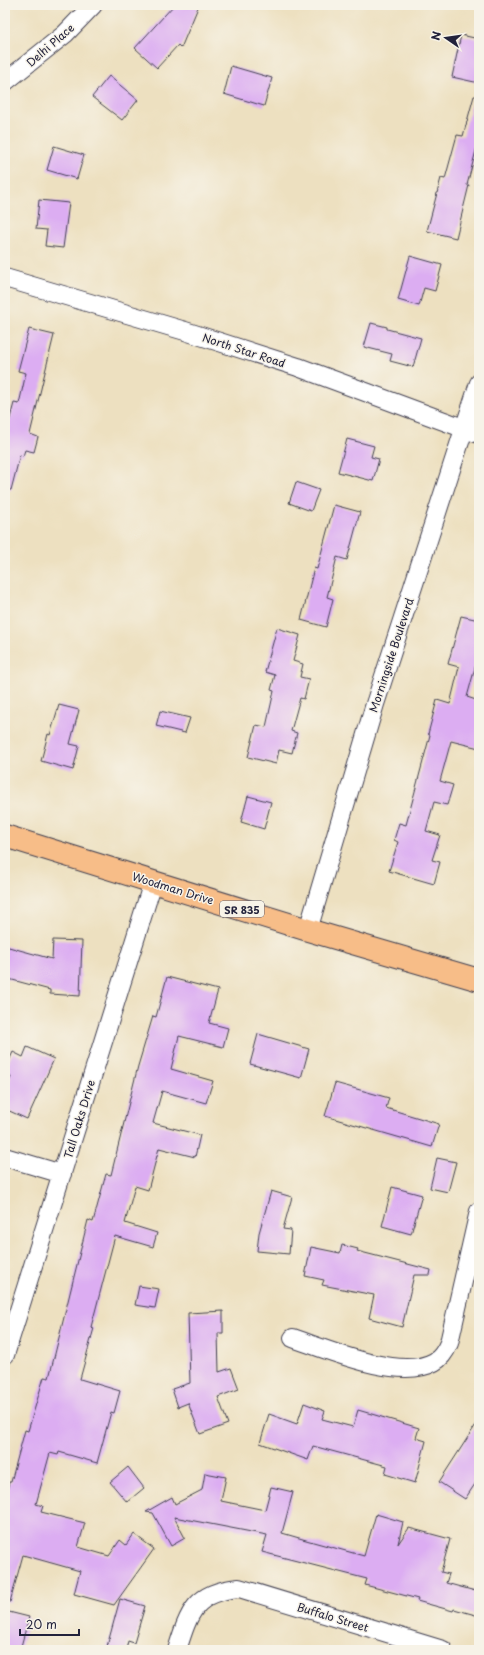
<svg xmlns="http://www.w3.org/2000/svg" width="484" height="1655" viewBox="0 0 484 1655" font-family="'Playpen Sans',sans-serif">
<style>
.building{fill:#dcadf2}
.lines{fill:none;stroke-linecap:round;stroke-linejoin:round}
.street-casing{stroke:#403e4f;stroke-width:20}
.primary-casing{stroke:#403e4f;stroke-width:24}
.street{stroke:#fff;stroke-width:18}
.primary{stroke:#f7bd88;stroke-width:22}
.labels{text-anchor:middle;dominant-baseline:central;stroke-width:3;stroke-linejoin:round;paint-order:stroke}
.shield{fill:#f7f3e8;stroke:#62616f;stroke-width:1}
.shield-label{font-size:10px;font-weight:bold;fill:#22223b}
.street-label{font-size:11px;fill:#22223b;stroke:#f7f3e8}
</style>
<rect width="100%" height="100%" fill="#f7f3e8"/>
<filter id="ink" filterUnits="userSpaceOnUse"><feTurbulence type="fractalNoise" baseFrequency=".025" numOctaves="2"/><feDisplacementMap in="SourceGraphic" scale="8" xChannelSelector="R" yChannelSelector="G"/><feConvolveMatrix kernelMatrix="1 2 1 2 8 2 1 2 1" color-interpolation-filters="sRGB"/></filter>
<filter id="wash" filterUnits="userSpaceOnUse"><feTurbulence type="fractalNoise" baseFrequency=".012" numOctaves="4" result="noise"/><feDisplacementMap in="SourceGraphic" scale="16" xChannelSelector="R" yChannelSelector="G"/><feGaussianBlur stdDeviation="0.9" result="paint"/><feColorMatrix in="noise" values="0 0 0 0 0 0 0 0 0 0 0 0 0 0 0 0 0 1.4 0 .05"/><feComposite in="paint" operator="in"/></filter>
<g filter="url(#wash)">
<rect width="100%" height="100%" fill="#ede0c0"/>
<g id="blocks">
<path class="building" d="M174,5H199L181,48L178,45L157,68L135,48Z
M461,35L479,39V83L452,77Z
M231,66L272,78L264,106L224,94Z
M109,76L138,100L122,120L92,97Z
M474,96H479V139L467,185H469L456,238L427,231L441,178L445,179L457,135L463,136Z
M54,146L84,155L77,179L47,170Z
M39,200L69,203L63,248L45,246L47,230L36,229Z
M410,256L442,265L435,291L424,288L419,306L398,300Z
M371,323L387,327V329L421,338L413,367L390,361L392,354L364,347Z
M29,329L54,335L30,434L38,437L34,452L25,450L23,456L20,455L11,490H5V437L14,403L19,404L26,373L18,371Z
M347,439L374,446L371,457L379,459L373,481L338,472Z
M296,482L319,490L311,511L289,503Z
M334,505L360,512L347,560L337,557L327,597L333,599L326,627L301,620L314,568L317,569Z
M461,616L479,620V653L467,697L479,701V748L451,741L440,781L453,785L447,805L434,802L426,831L440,835L432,860L440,862L434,884L389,871L398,842L394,840L399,823L406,825L430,735L428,734L437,700L450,704L459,667L448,664Z
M277,628L300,635L293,661L303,664L300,677L309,679L304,699L300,698L291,731L297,733L292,753L279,750L276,764L248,757L256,725L266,727L274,691L271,690L275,675L265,672Z
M59,705L79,710L70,744L79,746L73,770L41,761L48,734L50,735Z
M160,711L190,718L185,733L156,726Z
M248,796L271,802L264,829L241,822Z
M53,940L82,941L80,996L50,994V990L5,978V946L52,959Z
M167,977L218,990L209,1023L228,1028L223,1047L179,1036L171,1069L213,1081L206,1103L162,1091L153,1123L200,1135L195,1157L159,1148L148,1190L135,1186L125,1223L157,1233L153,1247L115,1236L91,1327L94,1328L80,1379L120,1391L114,1413L111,1412L97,1463L59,1452L58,1455L50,1453L36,1504L43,1506L41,1512L85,1523L78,1547L109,1556L120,1540L126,1545L134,1534L154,1549L114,1605L74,1594L80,1571L23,1555L10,1602L5,1601V1498L9,1482H11L25,1430L28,1431L44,1377L49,1378L88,1220L93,1222L106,1174L111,1175L138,1066L153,1016L156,1017Z
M258,1034L309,1049L301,1078L250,1064Z
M27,1047L54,1059L27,1119L5,1109V1090L11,1077L5,1074V1069L13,1052L23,1057Z
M335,1083L389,1098L386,1108L439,1124L432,1147L325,1116Z
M437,1158L456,1162L448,1192L430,1188Z
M392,1187L422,1195L411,1234L382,1226Z
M271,1191L292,1197L283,1229L291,1230L289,1254L257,1251L259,1233Z
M342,1245L358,1249L357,1251L431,1270L430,1275H414L402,1327L369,1318L374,1295L322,1285L324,1280L305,1276L311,1247L340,1253Z
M139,1286L159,1289L155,1308L135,1305Z
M223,1311V1333H218L219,1372L231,1368L239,1389L218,1397L228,1424L200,1434L188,1403L178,1407L172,1389L190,1383L188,1313Z
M304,1403L325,1411L322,1419L353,1427L358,1410L419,1428L416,1438L426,1441L415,1483L385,1474L387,1466L313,1446L308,1460L260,1443L269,1414L297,1424Z
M479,1420V1478L465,1499L439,1482Z
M128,1467L144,1488L127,1502L110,1482Z
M205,1473L226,1477L221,1501L265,1510L271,1487L293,1492L282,1533L306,1540L364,1556L376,1514L403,1522L398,1544L409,1528L450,1539L441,1572L449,1574L446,1583L479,1592V1616L454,1609L453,1611L417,1601L418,1599L365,1585L367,1579L262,1552L267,1535L174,1517L185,1538L171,1546L153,1513L146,1512L172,1497L175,1504L202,1490Z
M120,1599L145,1606L134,1643L128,1641L126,1650H106Z
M5,1611L29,1617L20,1650H5Z"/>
</g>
</g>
<g filter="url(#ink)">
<use href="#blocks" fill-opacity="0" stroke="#403e4f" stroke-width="1"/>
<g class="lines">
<defs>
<path id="street" d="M5,82L65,34L93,5
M5,278L185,331L298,367L479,434
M308,930L375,704L479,383
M5,1157L62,1174
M293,1338C328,1350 400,1381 434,1362C442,1358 446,1350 449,1343L479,1211
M5,1355L153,882
M177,1650C189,1612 195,1592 239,1588L443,1650"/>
<path id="primary" d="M5,836L308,930L479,980"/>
</defs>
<use href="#street" class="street-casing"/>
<use href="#primary" class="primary-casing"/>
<use href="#street" class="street"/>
<use href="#primary" class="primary"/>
</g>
</g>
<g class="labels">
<rect class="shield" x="220" y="901" width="44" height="16" rx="3"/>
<g class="shield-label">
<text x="242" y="909">SR 835</text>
</g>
<g class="street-label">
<text transform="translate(50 45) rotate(-41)">Delhi Place</text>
<text transform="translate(244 350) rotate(18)">North Star Road</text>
<text transform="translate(391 655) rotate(-72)">Morningside Boulevard</text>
<text transform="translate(173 888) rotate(17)">Woodman Drive</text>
<text transform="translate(79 1119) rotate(-73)">Tall Oaks Drive</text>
<text transform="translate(333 1617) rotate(17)">Buffalo Street</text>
</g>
</g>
<rect width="484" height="1655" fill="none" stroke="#f7f3e8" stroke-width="20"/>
<g transform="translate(446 38) rotate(283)" stroke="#f7f3e8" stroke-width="3" paint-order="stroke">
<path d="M0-3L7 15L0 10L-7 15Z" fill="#22223b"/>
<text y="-6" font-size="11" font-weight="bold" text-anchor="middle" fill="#22223b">N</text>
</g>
<path d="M20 1629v6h59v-6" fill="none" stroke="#22223b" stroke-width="2"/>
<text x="26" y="1629" font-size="12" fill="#22223b" stroke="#f7f3e8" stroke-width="3" paint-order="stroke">20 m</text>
</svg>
